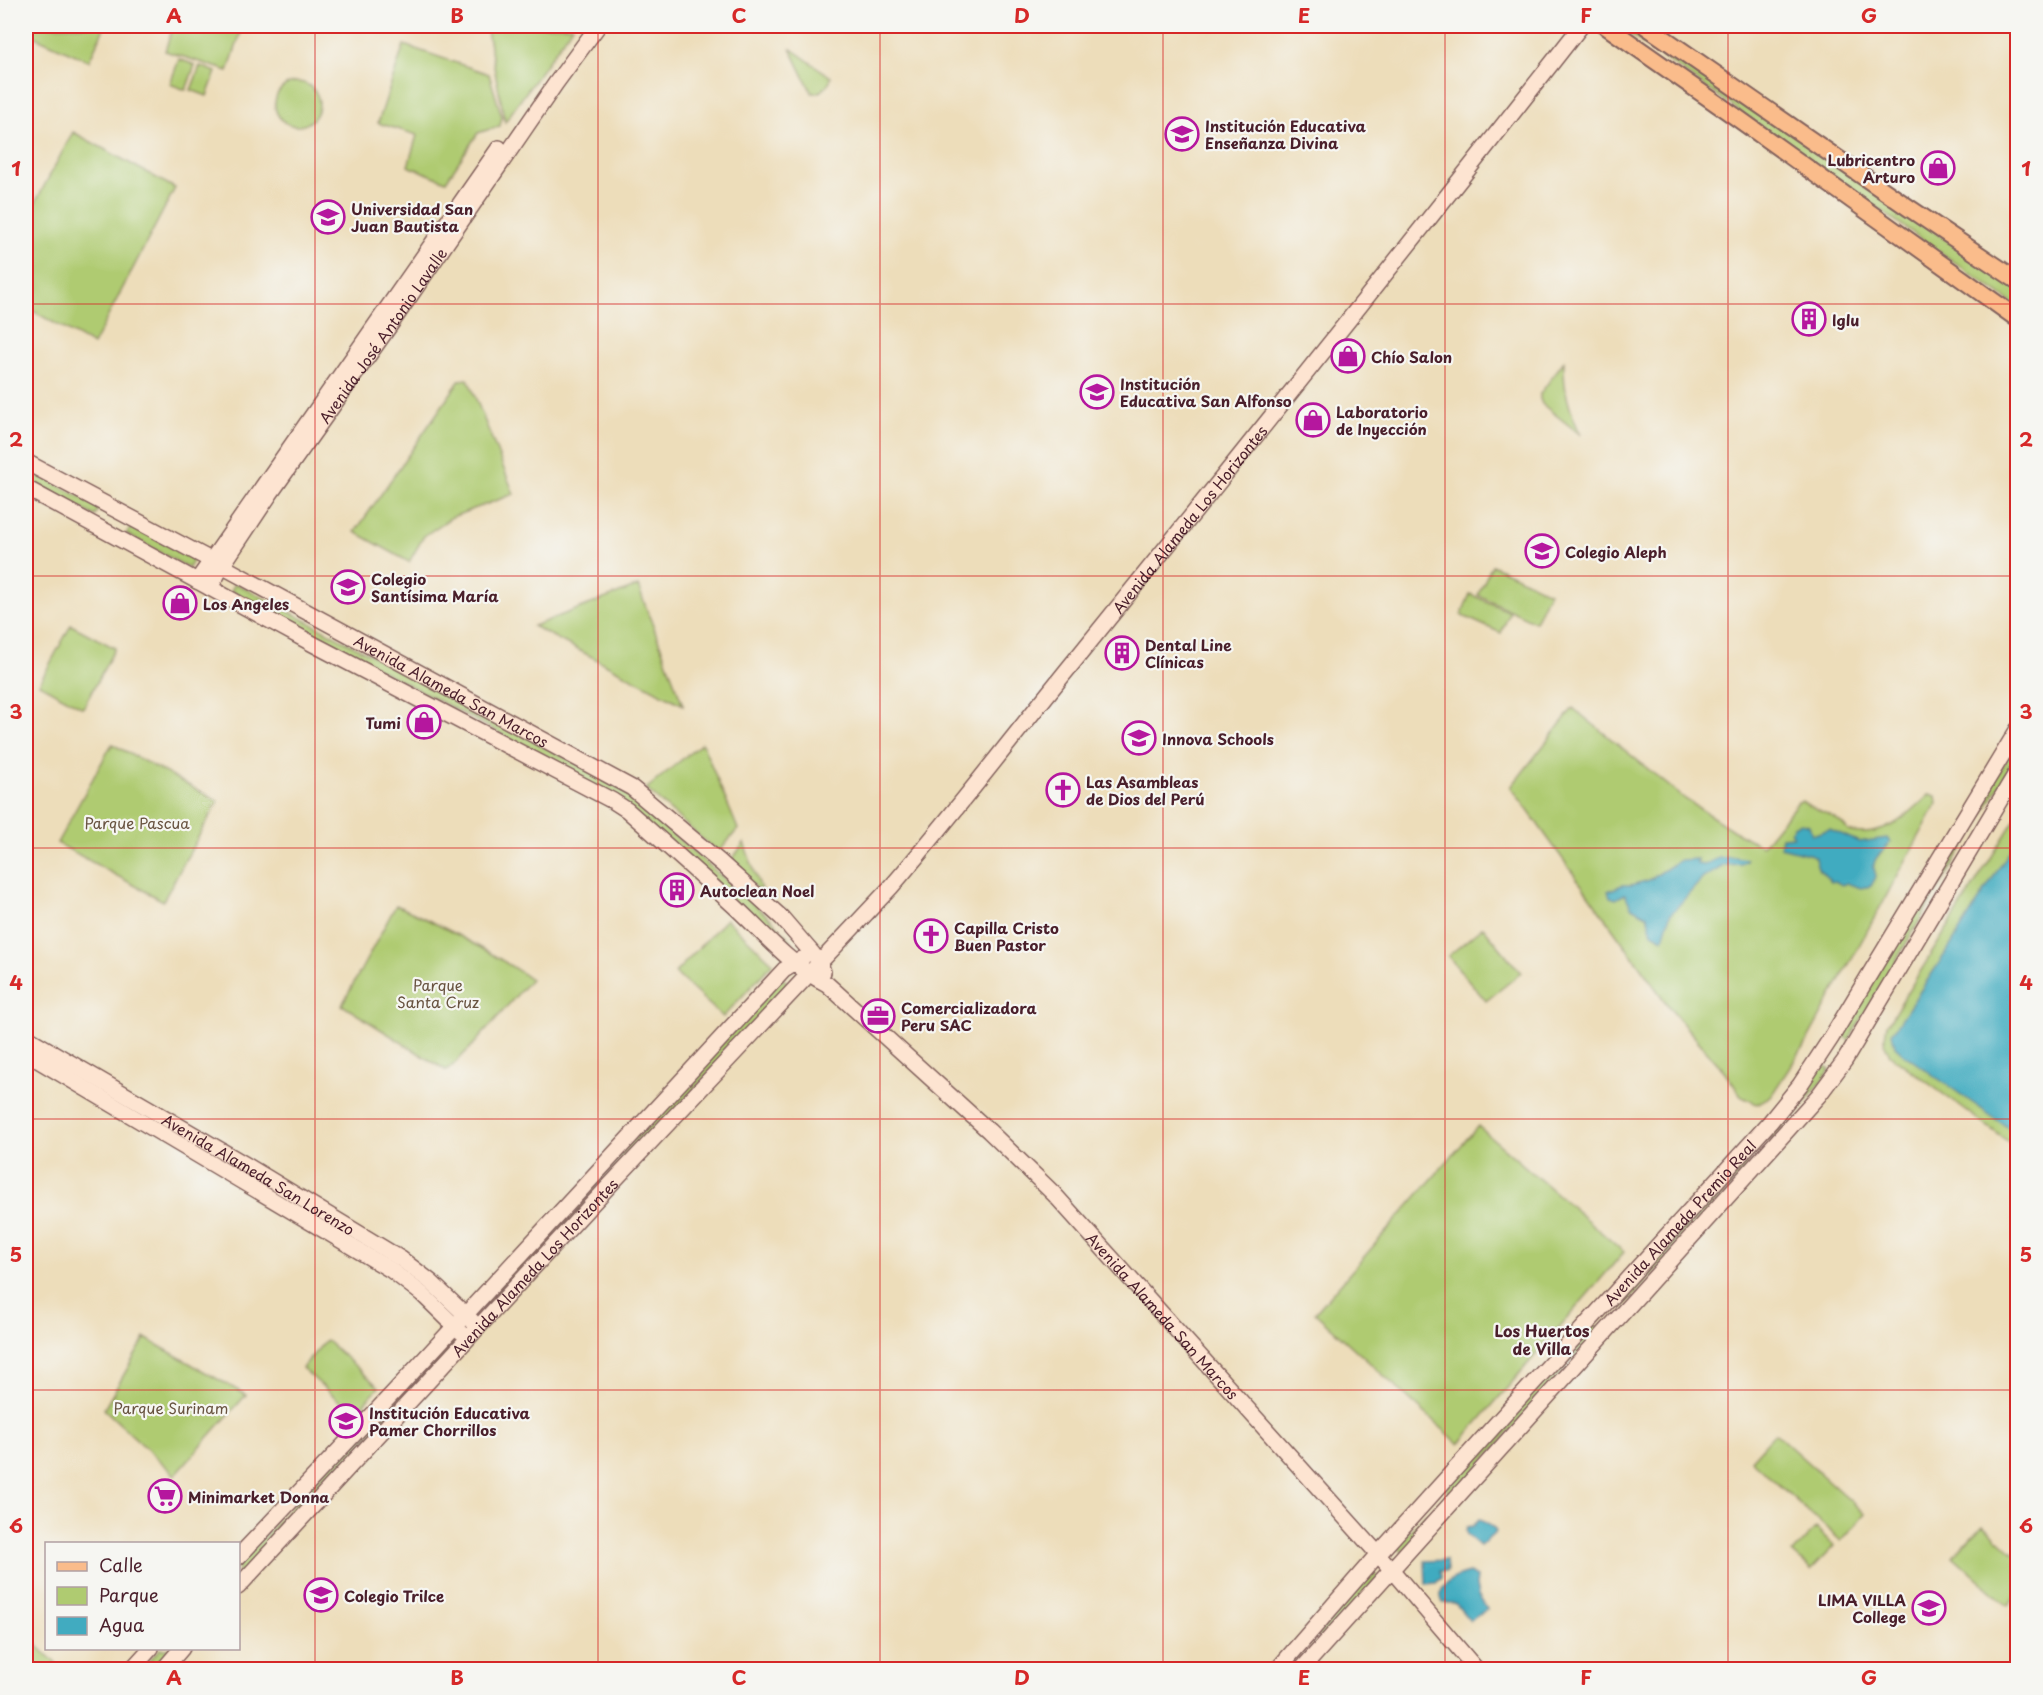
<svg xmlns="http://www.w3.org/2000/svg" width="2043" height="1695" viewBox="0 0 2043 1695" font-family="'Playpen Sans',sans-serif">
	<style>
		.green { fill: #afcb71; stroke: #7c754e; stroke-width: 1.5 }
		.water { fill: #41abc0; stroke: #466576; stroke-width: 1.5 }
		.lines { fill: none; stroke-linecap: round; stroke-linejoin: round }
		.secondary-casing { stroke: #83625d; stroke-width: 18 }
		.primary-casing { stroke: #83625d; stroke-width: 20 }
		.secondary { stroke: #fde4d1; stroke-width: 15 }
		.primary { stroke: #fabc8b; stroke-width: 16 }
		.grid { fill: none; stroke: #d62828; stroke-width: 1.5; stroke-opacity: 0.55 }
		.labels { text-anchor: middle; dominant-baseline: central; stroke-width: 4.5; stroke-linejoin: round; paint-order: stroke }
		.poi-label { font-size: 15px; font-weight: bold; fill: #4a1f2b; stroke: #f6f6f2; text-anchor: start }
		.street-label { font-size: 15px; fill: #4a1f2b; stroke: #f6f6f2 }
		.park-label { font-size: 15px; fill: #685340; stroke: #f6f6f2 }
		.neighbourhood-label { font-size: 16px; font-weight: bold; fill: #4a1f2b; stroke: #f6f6f2 }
		.neatline { fill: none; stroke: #d62828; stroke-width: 2 }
		.grid-label { font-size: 20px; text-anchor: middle; font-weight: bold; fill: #d62828 }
	</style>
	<rect width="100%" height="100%" fill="#f6f6f2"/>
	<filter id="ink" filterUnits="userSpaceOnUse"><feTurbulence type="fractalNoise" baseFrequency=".0167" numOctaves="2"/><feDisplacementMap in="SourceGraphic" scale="12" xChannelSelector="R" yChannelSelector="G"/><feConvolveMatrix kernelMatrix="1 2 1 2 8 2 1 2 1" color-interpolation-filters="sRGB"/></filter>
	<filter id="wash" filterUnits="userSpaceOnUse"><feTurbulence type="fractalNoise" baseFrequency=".008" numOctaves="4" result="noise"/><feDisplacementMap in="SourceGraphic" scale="24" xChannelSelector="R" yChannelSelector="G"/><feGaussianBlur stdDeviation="1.35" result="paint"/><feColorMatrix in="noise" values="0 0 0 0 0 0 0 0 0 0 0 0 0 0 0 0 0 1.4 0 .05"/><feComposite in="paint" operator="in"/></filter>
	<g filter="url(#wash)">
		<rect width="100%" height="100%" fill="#edddba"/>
		<!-- green -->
		<path class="green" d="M26,26h79l-16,35 -63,-28z
			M173,26h70l-15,45 -63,-20z
			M486,26h87l-68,96z
			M1618,26h21l378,263v17z
			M404,45l85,29 13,43 -2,9 -22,7 -32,48 -38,-15 9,-31 -39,-12z
			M790,48l41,29c-1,8 -10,17 -19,16z
			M179,59l16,6 -9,25 -16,-6z
			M200,66l16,6 -9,24 -16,-6z
			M275 104a22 22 0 1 1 44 0a22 22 0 1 1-44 0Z
			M73,132l102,56 -82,157 -67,-38v-87z
			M1564,361c-1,28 5,49 17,74l-39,-31 -2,-5v-5z
			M468,379l46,115 -62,23 -28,19 -15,26 -54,-30 105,-152z
			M26,468l74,39 -5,9 -69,-36z
			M133,525l61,34 -5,9 -63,-34z
			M1492,565l57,27 -14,30 -57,-27z
			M235,583l369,195 24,17 144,125 20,22 -1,8 -3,1 -119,-106 -169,-112 -269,-142z
			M638,586l45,119 -150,-79z
			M1470,594l40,18 -9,21 -40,-18z
			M71,625l44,23 -32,60 -44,-24z
			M1573,708l112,91 49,32 28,15 36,-44 4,-1c16,11 35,13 46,30 35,9 58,-14 82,-37l6,2 1,7 -4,8 -129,235 -33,50 -14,8 -15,-7 -17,-25 -53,-61 -161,-224z
			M702,743l36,86 -20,24 -72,-64z
			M2017,743v13l-168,284 -9,-6z
			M112,744l106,57 -55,100 -106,-58z
			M2017,816v332l-127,-93 -6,-12 3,-18z
			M744,843l19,52 -33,-33z
			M396,905c47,21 92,45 135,74l-56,64 -28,28 -105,-66z
			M726,919l47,44 -50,54 -48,-44z
			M1483,927l38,46 -35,28 -38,-45z
			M782,978l8,7 -299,324 -8,-7z
			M1822,1063l8,7 -19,25 -39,45 -6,-6z
			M1478,1126l146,126 -165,192 -144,-131z
			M1741,1161l7,6 -126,141 -7,-6z
			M1593,1324l7,6 -147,165 -7,-6z
			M452,1335l8,7 -221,239 -1,-17z
			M145,1338l101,57 -71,80 -71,-66z
			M326,1340l53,47 -25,27 -52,-46z
			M1775,1433l90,81 -24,27 -90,-81z
			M1426,1514l6,5 -30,33 -6,-6z
			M1983,1525l34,31v40l-9,10 -55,-50z
			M1816,1528l18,18 -23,24 -19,-17z
			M1372,1572l6,5 -55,63 -6,-5z
			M31,1640l31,29h-36v-23z
			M160,1649h16l-20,20 -15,1z"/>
		<!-- water -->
		<path class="water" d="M1802,823l7,2 3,10 18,-6 29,13 28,-4 3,4c-4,10 -17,13 -16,25 0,3 2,7 2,10l-5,9 -10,2 -15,-5 -4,2 -7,-4 -4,1 -13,-14 -3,-10 -3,-3 -32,-8 2,-10 11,-1 -3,-5 5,-6z
			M2017,839v295l-111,-78 -11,-10 -3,-13 59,-88z
			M1735,857l12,2 -1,2 -5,3 -16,1 -22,13 -33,37 -7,24 -11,-6 -5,-18 -16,-8 -6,-13 -9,5 -6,-2 -2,-6 14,-6h9l18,-5 31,-20 17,-1v5l7,1 14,-7z
			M1479,1519l15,9 2,4 -16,14 -13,-11 -1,-4 1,-4 6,-1z
			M1446,1560l1,11h-7l1,7 -5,5 -10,1 -1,-23z
			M1469,1573l8,4 -1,9 2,9 9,14 -17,12 -15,-18h-12c-9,-18 13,-27 26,-30z"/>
	</g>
	<g filter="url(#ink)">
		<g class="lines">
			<!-- secondary casing -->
			<g class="secondary-casing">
				<g id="secondary">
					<path id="s1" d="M26,462l196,104 410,222 89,75 61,55 31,36 7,9 3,9"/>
					<path id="s2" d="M26,488l287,156 300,157 14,9c35,31 70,62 104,93 31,28 58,62 96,81l162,147 65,63 324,360 99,116"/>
					<path d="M197,581l302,-433"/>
					<path id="s3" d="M210,588l12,-22 48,-72 120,-169 166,-242 42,-57"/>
					<path id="s4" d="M26,1037l220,128 155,94 30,23 41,39"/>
					<path d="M26,1053l365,217 31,24 39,38"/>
					<path d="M238,1557l156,-165 390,-422 18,-11"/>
					<path id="s5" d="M238,1587l355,-384 298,-316c64,-74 123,-152 185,-228 170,-210 339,-421 505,-633"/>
					<path d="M131,1670l20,-22"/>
					<path d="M163,1670l19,-22"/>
					<path id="s6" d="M1277,1670l101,-116 392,-432 30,-37 31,-47 187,-309"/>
					<path d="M1301,1670l518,-575 26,-35 173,-290"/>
				</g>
			</g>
			<!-- primary casing -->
			<g class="primary-casing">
				<path id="primary" d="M1606,26l130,91 282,202
					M1646,26l263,182 109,73"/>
			</g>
			<!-- secondary -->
			<use href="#secondary" class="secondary"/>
			<!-- primary -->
			<use href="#primary" class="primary"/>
		</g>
	</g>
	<!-- grid -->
	<path class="grid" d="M315,26v1644M598,26v1644M880,26v1644M1163,26v1644M1445,26v1644M1728,26v1644M26,304h1992M26,576h1992M26,848h1992M26,1119h1992M26,1390h1992"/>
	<!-- icons -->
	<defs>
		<g id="school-ring" transform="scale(1.725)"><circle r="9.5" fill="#f6f6f2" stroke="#b5179e" stroke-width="1.5"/><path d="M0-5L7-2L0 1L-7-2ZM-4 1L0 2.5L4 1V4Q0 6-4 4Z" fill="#b5179e"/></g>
		<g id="shop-ring" transform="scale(1.725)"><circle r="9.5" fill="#f6f6f2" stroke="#b5179e" stroke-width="1.5"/><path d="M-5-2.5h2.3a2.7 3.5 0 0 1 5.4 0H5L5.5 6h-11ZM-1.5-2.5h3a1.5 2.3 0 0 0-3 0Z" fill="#b5179e"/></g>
		<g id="university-ring" transform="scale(1.725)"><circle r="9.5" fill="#f6f6f2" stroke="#b5179e" stroke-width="1.5"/><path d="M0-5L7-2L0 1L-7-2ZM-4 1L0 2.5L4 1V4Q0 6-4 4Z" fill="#b5179e"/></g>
		<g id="building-ring" transform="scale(1.725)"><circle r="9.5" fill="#f6f6f2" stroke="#b5179e" stroke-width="1.5"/><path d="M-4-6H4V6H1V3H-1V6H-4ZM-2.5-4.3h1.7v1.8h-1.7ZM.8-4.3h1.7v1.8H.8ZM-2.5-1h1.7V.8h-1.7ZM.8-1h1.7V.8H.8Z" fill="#b5179e"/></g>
		<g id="church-ring" transform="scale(1.725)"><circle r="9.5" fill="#f6f6f2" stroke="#b5179e" stroke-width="1.5"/><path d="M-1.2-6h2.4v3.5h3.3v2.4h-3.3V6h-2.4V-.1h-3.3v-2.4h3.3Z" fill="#b5179e"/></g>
		<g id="office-ring" transform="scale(1.725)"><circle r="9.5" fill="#f6f6f2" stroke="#b5179e" stroke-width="1.5"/><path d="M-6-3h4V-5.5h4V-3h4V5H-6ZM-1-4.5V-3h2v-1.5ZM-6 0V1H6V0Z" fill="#b5179e"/></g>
		<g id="supermarket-ring" transform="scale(1.725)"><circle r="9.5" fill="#f6f6f2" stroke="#b5179e" stroke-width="1.5"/><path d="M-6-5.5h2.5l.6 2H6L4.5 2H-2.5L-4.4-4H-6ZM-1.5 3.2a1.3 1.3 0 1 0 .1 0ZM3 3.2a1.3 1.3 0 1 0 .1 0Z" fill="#b5179e"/></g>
	</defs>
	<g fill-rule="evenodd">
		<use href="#school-ring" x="1182" y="134"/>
		<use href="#shop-ring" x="1938" y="168"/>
		<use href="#university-ring" x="328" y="217"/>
		<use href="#building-ring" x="1809" y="319"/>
		<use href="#shop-ring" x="1348" y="356"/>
		<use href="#school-ring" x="1097" y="392"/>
		<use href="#shop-ring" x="1313" y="420"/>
		<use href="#school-ring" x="1542" y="551"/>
		<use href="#school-ring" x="348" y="587"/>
		<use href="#shop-ring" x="180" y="603"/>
		<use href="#building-ring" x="1122" y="653"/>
		<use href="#shop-ring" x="424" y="722"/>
		<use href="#school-ring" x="1139" y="738"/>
		<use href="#church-ring" x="1063" y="790"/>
		<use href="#building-ring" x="677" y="890"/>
		<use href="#church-ring" x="931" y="936"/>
		<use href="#office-ring" x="878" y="1016"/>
		<use href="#school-ring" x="346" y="1421"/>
		<use href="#supermarket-ring" x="165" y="1496"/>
		<use href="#school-ring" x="321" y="1595"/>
		<use href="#school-ring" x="1929" y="1608"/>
	</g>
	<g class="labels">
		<!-- poi labels -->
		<g class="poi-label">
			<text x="1205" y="125">Institución Educativa<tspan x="1205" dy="17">Enseñanza Divina</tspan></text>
			<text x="1915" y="159" text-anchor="end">Lubricentro<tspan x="1915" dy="17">Arturo</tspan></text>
			<text x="351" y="208">Universidad San<tspan x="351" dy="17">Juan Bautista</tspan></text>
			<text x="1832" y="319">Iglu</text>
			<text x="1371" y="356">Chío Salon</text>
			<text x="1120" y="383">Institución<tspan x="1120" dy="17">Educativa San Alfonso</tspan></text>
			<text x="1336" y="411">Laboratorio<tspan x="1336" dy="17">de Inyección</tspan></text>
			<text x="1565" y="551">Colegio Aleph</text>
			<text x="371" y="578">Colegio<tspan x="371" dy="17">Santísima María</tspan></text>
			<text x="203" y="603">Los Angeles</text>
			<text x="1145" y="644">Dental Line<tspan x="1145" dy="17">Clínicas</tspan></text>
			<text x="401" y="722" text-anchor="end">Tumi</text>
			<text x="1162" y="738">Innova Schools</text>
			<text x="1086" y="781">Las Asambleas<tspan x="1086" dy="17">de Dios del Perú</tspan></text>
			<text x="700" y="890">Autoclean Noel</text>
			<text x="954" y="927">Capilla Cristo<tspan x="954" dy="17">Buen Pastor</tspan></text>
			<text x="901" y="1007">Comercializadora<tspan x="901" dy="17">Peru SAC</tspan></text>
			<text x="369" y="1412">Institución Educativa<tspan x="369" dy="17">Pamer Chorrillos</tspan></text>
			<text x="188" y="1496">Minimarket Donna</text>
			<text x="344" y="1595">Colegio Trilce</text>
			<text x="1906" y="1599" text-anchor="end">LIMA VILLA<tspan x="1906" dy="17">College</tspan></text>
		</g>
		<!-- street labels -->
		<g class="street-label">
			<text stroke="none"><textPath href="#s3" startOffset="306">Avenida José Antonio Lavalle</textPath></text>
			<text stroke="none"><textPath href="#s5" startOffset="1431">Avenida Alameda Los Horizontes</textPath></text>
			<text stroke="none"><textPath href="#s1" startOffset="483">Avenida Alameda San Marcos</textPath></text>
			<text stroke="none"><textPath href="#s4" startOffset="270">Avenida Alameda San Lorenzo</textPath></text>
			<text stroke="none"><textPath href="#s6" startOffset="602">Avenida Alameda Premio Real</textPath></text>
			<text stroke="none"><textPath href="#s5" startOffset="436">Avenida Alameda Los Horizontes</textPath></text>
			<text stroke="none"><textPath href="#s2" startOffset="1420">Avenida Alameda San Marcos</textPath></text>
		</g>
		<!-- park labels -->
		<g class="park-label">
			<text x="137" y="822">Parque Pascua</text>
			<text x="438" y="984">Parque<tspan x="438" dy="17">Santa Cruz</tspan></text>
			<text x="171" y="1407">Parque Surinam</text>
		</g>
		<!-- neighbourhood labels -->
		<g class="neighbourhood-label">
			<text x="1542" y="1330">Los Huertos<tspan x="1542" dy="18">de Villa</tspan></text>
		</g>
	</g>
	<!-- margin -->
	<rect width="2043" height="1695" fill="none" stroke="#f6f6f2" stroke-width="66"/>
	<!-- legend -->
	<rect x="45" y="1542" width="195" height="108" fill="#f6f6f2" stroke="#b1a0a2" stroke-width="1.5"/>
	<rect x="57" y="1562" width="30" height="9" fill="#fabc8b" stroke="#b1a0a2" stroke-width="1.5"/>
	<text x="99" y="1572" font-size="18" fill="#4a1f2b">Calle</text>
	<rect x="57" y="1587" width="30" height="18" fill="#afcb71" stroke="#b1a0a2" stroke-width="1.5"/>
	<text x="99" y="1602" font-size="18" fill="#4a1f2b">Parque</text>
	<rect x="57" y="1617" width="30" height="18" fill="#41abc0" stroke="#b1a0a2" stroke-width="1.5"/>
	<text x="99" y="1632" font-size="18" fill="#4a1f2b">Agua</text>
	<rect x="33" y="33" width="1977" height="1629" class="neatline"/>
	<g class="grid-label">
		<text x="174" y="23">A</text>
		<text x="457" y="23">B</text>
		<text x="739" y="23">C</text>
		<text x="1022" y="23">D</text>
		<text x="1304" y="23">E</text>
		<text x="1586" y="23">F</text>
		<text x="1869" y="23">G</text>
		<text x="16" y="176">1</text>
		<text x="2026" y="176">1</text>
		<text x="16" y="447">2</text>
		<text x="2026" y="447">2</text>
		<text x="16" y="719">3</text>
		<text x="2026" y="719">3</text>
		<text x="16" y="990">4</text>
		<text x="2026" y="990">4</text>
		<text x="16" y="1262">5</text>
		<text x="2026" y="1262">5</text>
		<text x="16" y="1533">6</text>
		<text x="2026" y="1533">6</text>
		<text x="174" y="1685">A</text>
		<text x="457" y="1685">B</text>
		<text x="739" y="1685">C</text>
		<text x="1022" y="1685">D</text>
		<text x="1304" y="1685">E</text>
		<text x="1586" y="1685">F</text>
		<text x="1869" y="1685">G</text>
	</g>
</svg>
